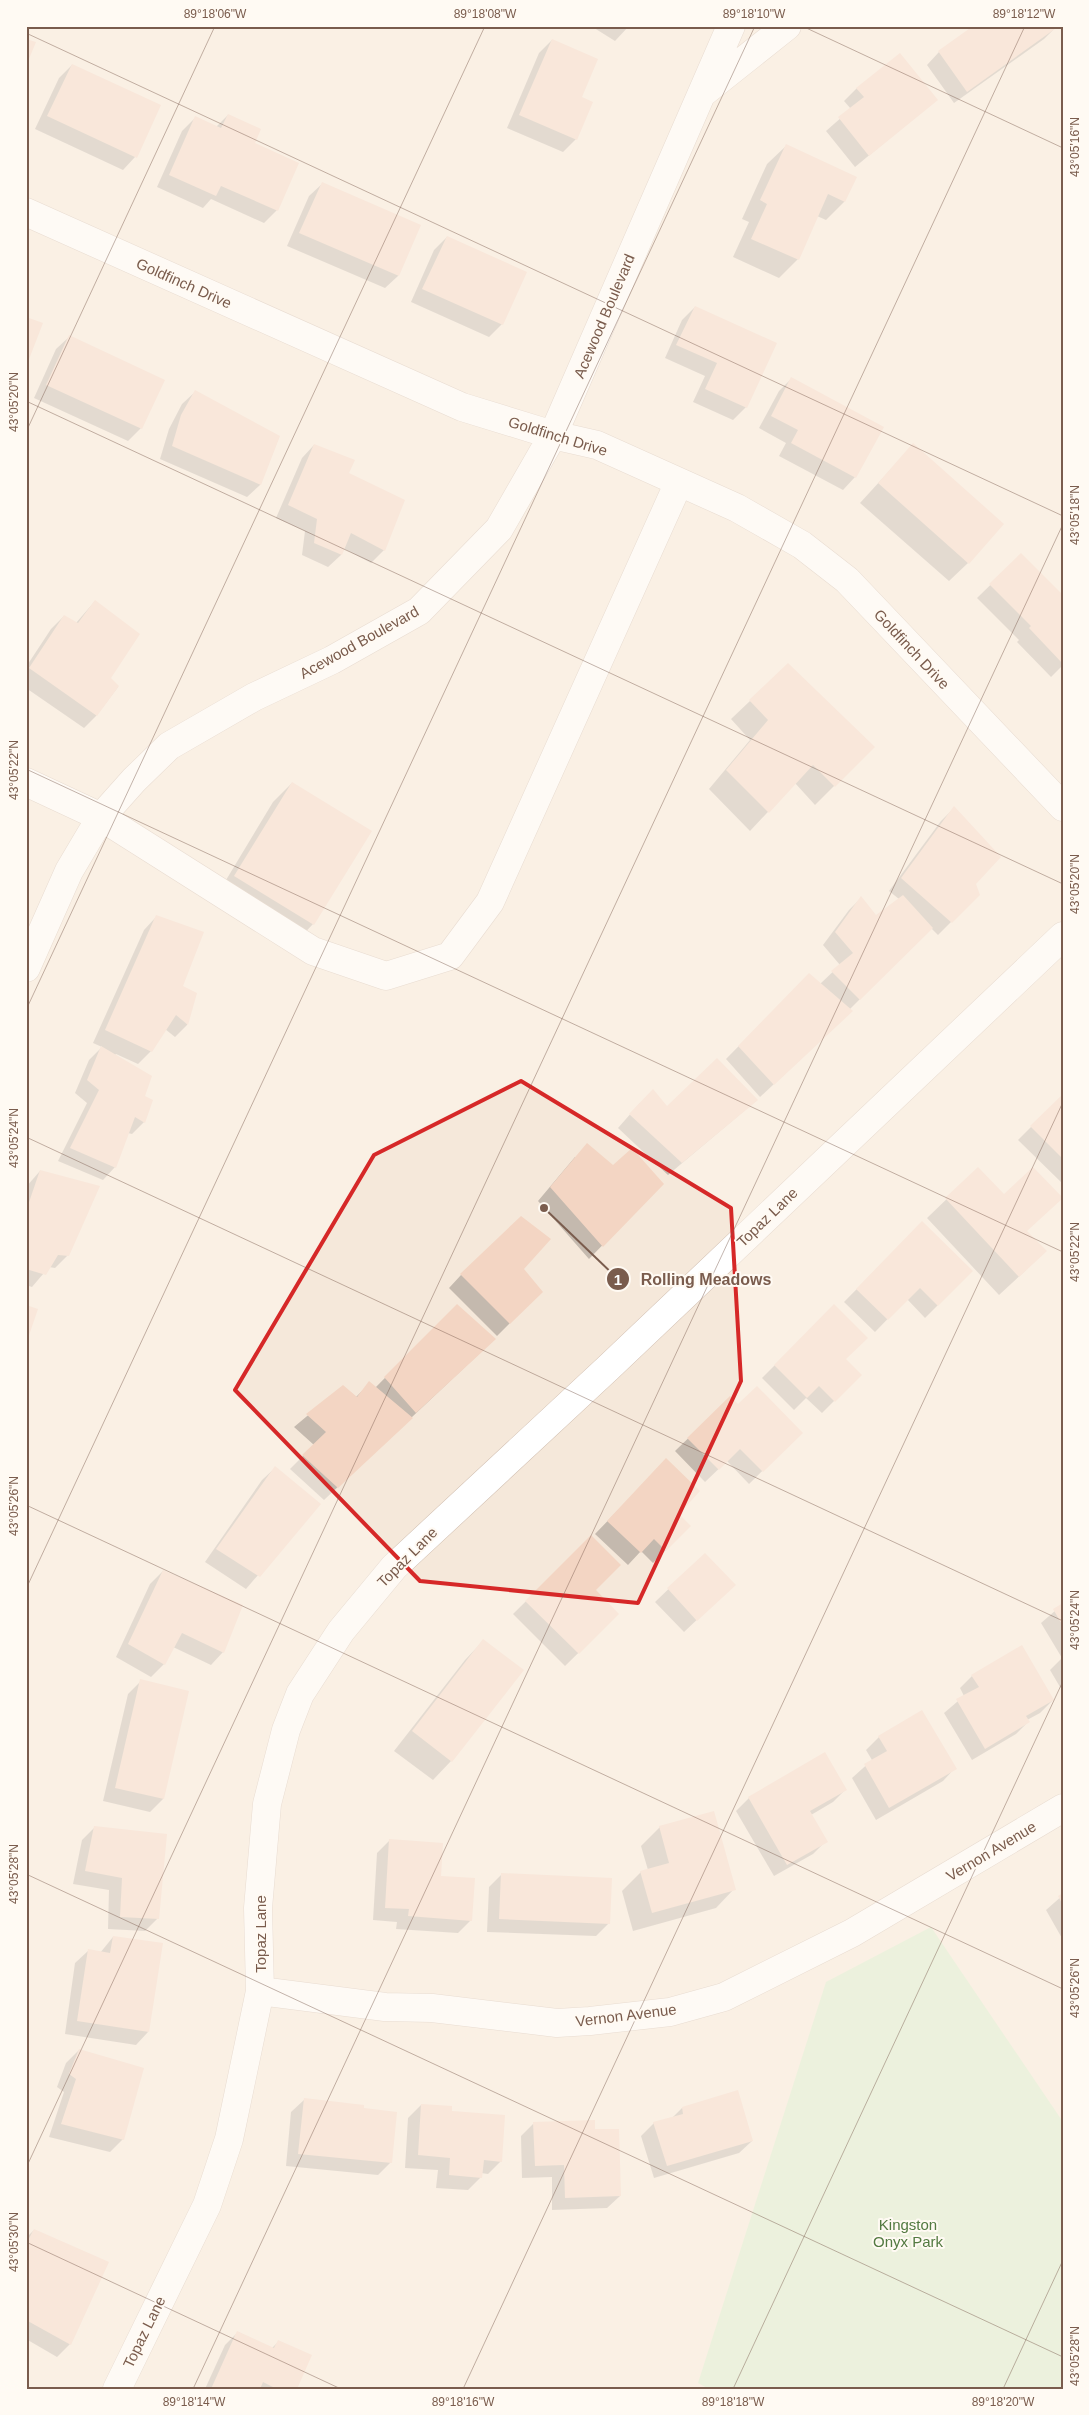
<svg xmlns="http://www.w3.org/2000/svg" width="1089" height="2415" viewBox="0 0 1089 2415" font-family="Arial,sans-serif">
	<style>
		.residential { fill: #f5e8da }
		.green { fill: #d8ecc9 }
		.shadow { fill: #0003 }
		.building { fill: #f3d5c3 }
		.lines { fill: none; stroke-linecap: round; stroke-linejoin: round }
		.minor-casing { stroke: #d1beb0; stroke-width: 29 }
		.minor { stroke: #fff; stroke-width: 28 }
		.marked { fill: none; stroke: #d62828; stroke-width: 4; stroke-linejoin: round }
		.ticks { fill: none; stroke: #7a5c4d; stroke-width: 1; stroke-opacity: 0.45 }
		.labels { text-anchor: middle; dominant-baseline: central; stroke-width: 4; stroke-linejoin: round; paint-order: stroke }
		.street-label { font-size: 15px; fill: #7a5c4d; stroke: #fffaf3 }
		.park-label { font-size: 15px; fill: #537a41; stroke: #fffaf3 }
		.leader { fill: none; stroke: #7a5c4d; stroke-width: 2 }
		.callout-dot { fill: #7a5c4d; stroke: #fffaf3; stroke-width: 2 }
		.mark-label { font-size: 15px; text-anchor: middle; font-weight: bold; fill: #fff }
		.callout-label { font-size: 16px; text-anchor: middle; font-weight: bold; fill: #7a5c4d; stroke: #fffaf3; stroke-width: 4; stroke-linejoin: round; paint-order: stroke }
		.neatline { fill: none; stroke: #7a5c4d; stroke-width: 2 }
		.ticks-label { font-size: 12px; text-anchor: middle; fill: #7a5c4d }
	</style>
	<rect width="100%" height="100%" fill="#fdf6ec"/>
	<!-- residential -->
	<path class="residential" d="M26,26h1037v2363h-1037z"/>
	<!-- green -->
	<path class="green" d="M931,1927l132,195v267h-354l-11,-6 128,-401z"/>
	<!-- shadow -->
	<path class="shadow" d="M591,26h38l-14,15z
		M1057,26l-13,13 -90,64 -27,-38 12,-13z
		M552,40l28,58 -4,41 -13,13 -56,-24 32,-75z
		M72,65l87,41 -24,51 -12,13 -88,-41 24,-51z
		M857,88l79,12 -81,67 -29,-36 25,-22 -7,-8z
		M228,115l25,29 24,66 -13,13 -53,-24 -8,9 -46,-21 25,-56 13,-13 21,9z
		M786,146l69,31 -11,25 -18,18 -9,-4 -19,43 -19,19 -46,-21 16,-35 -7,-3 25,-55z
		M322,184l97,42 -21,50 -13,12 -98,-42 22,-50z
		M447,237l55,87 -13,13 -78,-35 23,-52z
		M695,307l51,100 -13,13 -40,-18 12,-26 -40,-18 17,-38z
		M69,337l72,91 -13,13 -94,-43 22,-49z
		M791,379l64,98 -12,13 -64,-34 7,-13 -27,-15 20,-37z
		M195,392l84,45 -19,48 -13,12 -87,-38 9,-30 13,-25z
		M314,445l33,29 37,76 -13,13 -28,-15 -2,7 -13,12 -26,-12 3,-24 -29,-13 26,-60z
		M913,445l55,118 -19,18 -89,-78z
		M1021,555l42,42v68l-12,12 -34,-35 2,-2 -42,-42z
		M95,601l14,78 9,8 -22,29 -12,12 -58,-40v-21l25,-38 13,-13 12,7z
		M750,701l123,46 -58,58 -20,-22 -45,48 -41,-42 41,-49 -19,-21z
		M292,783l21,141 -18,19 -78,-48 56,-93z
		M954,808l24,87 -40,40 -7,-7 -82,82 -11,14 -78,73 -34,-38 83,-84 11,9 20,-19 -17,-20 26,-35 12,-12 15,18 23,-17 -10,-8 52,-70z
		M156,917l25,69 14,8 -8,31 -12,12 -10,-8 -14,22 -13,13 -22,-10 -1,1 29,42v25l-12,12 -4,-1 -13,34 -12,13 -45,-19 29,-58 -12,-10 14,-33 13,-13 -9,-4 51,-113z
		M1063,1095v89l-45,-44z
		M757,1100l-89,75 -50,-47 22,-25 27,5z
		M575,1157l38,10 49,17 -73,75 -51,-58z
		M978,1169l48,63v38l-27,25 -72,-77z
		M40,1171l28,84 -13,13 -6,-1 -17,20 -6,-2v-98z
		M922,1223l50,48 -47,47 -18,-19 -32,33 -31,-30z
		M523,1269l18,23 -44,44 -48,-48 12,-13z
		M457,1305l25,46 -158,149 -34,-31 24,-24 -20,-18 49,-41 13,11 14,-14 5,5z
		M834,1306l10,53 16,16 -38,38 -16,-15 -12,12 -32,-32z
		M730,1398l8,8 63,27 -52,51 -22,-23 -22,21 -30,-31z
		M275,1468l44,36 -73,85 -41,-27 57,-82z
		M654,1473l23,41 13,12 -37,37 -12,-12 -13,14 -33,-31z
		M591,1537l3,53 24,24 -53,52 -52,-52z
		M705,1554l16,43 -37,35 -29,-30z
		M163,1571l60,81 -12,13 -38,-18 -9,17 -13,13 -35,-20 34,-73z
		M1063,1604v88l-13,-22 12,-12 -21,-35z
		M483,1641l-32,120 -18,19 -39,-29 71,-91z
		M972,1676l81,24 -13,13 -13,7 1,2 -12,12 -44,26 -28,-47 20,-17 -4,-8z
		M141,1681l46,11 -24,107 -13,13 -47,-11 25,-107z
		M879,1737l76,31 -12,13 -67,39 -24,-42 20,-18 -6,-10z
		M825,1754l20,36 -12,12 -22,13 15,26 -13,13 -39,22 -38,-65 13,-13z
		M95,1827l63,91 -13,13 -37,-2 1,-39 -36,-6 9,-44z
		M660,1827l74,62 -18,19 -83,23 -11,-40 19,-19 7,-2 -7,-24z
		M390,1840l81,80 -13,13 -62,-4 1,-7 -24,-2 4,-67z
		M502,1874l107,49 -13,13 -109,-4 2,-45z
		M1063,1895v45l-17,-30z
		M113,1937l35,95 -12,13 -71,-11 10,-71 13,-12 12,2z
		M79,2050l44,89 -13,13 -61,-15 15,-45 -7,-5 9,-24z
		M304,2100l87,62 -13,13 -92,-9 5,-54z
		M421,2105l29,7 51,49 -13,13 -7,-1v4l-13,13 -32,-2 2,-18 -33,-2 3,-50z
		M682,2108l70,33 -13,12 -85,25 -13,-42 13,-13 18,-5z
		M533,2124l61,7 26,65 -13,12 -55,2v-33l-30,1 -1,-42z
		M34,2230l36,114 -13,13 -31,-18v-101z
		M238,2332l34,16 6,-6 18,47h-91l20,-44z"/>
	<!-- building -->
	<path class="building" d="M973,26h86l-92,66 -29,-41z
		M26,39l10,3 -10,24z
		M552,39l46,20 -16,38 11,5 -16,38 -58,-25z
		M900,53l38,47 -69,56 -31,-39 26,-20 -8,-9z
		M72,64l89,41 -24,53 -90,-42z
		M228,114l33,15 -6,14 44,20 -21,48 -57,-25 -5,10 -47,-21 26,-59 26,12z
		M786,144l71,33 -12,25 -17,-8 -29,66 -48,-21 16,-35 -7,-4z
		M322,182l99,43 -22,51 -100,-43z
		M447,236l80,36 -24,53 -81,-36z
		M695,306l82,37 -30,65 -42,-19 12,-26 -41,-18z
		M26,317l17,6 -17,44z
		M69,335l96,45 -23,49 -96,-44z
		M791,377l93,50 -28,51 -65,-35 7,-13 -27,-14z
		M195,390l85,46 -19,49 -89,-39 9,-31z
		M913,443l91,81 -35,40 -91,-81z
		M314,444l41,16 -6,13 56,27 -20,51 -34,-18 -9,22 -28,-12 3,-24 -29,-14z
		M1021,553l42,42v69l-34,-36 2,-2 -42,-42z
		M95,600l45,34 -29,44 8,8 -22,30 -68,-48 35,-53 14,8z
		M788,663l87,84 -40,40 -22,-22 -44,48 -43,-43 42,-50 -19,-20z
		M292,782l80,49 -58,94 -80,-49z
		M954,806l47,51 -25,27 4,11 -28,28 -51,-45z
		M903,895l30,33 -73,72 -29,-29 22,-18 -18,-21 26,-36 15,19z
		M156,915l48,17 -21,54 14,7 -9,32 -12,-10 -24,37 -47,-22z
		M809,973l44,38 -79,74 -36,-39z
		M101,1046l51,30 -7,20 8,4 -8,23 -10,-6 -19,51 -46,-20 29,-58 -12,-10z
		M717,1058l41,42 -76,63 -53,-49 24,-25 14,17z
		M1063,1094v65l-33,-33z
		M587,1143l26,22 19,-17 32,36 -61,63 -53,-60z
		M978,1167l26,27 29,-27 30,31 -36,33 20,20 -28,26 -74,-79z
		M40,1170l60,16 -31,70 -11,-1 -12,20 -20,-6v-58z
		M521,1216l30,23 -27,30 19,23 -33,32 -50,-50z
		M922,1221l51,50 -35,35 -18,-18 -32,32 -32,-31z
		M457,1304l39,35 -80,74 -32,-36z
		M834,1304l34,34 -22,21 16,16 -27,27 -16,-16 -12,12 -33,-33z
		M26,1305l12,4 -12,35z
		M369,1381l44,37 -75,70 -36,-33 24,-23 -20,-18 37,-29 14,12z
		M757,1386l46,47 -40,39 -23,-23 -21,21 -32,-32 43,-42 8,8z
		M666,1458l34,33 -21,23 12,12 -25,25 -12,-12 -13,14 -34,-32z
		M275,1466l46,38 -61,73 -44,-28z
		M591,1535l30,30 -25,25 23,24 -40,40 -54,-53z
		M705,1553l31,32 -39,36 -30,-33z
		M163,1570l80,35 -19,48 -42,-20 -17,32 -37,-21z
		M1063,1603v23l-10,-17z
		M483,1639l41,31 -72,92 -40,-31z
		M1022,1645l32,55 -28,16 4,6 -45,27 -29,-50 23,-12 -8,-12z
		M140,1679l49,12 -25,108 -49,-11z
		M922,1710l35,59 -68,39 -25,-44 23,-13 -9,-15z
		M825,1752l22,38 -37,21 18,31 -41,23 -39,-68z
		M714,1811l22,79 -84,23 -12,-42 29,-8 -10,-37z
		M94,1826l73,8 -8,85 -39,-2 2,-39 -37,-7z
		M389,1839l54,4 -2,33 34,2 -3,43 -64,-5 1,-7 -24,-1z
		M501,1873l111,5 -2,46 -111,-5z
		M1063,1893v12l-5,-9z
		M113,1936l50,7 -14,89 -72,-11 11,-72 22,4z
		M79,2049l65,19 -20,72 -63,-16 15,-45 -7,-5z
		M738,2090l15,51 -86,25 -14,-44 30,-8 -1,-7z
		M304,2098l60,7v3l33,4 -5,51 -94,-9z
		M421,2104l31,2v5l53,4 -3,47 -18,-2 -2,18 -33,-3 1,-17 -32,-3z
		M595,2120v9h24l2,67 -56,2 -1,-33 -29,1 -2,-44z
		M34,2229l75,33 -38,83 -45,-25v-76z
		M237,2331l37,17 4,-8 34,15 -15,34h-20l-14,-7 -3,7h-49z"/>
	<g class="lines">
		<!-- minor casing -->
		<g class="minor-casing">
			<path id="minor" d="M704,92l83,-66
				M26,212l436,195 91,28 44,10 140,63 65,37 45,35 216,227
				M26,782l75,35 212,134 73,25 64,-20 40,-54 189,-420
				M26,968l43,-97 32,-54 33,-37 35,-34 85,-49 78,-37 87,-49 80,-82 54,-94 178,-409
				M260,1991l125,16 47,1 125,15 33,-2 80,-9 54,-15 128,-64 211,-125
				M117,2389l90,-184 22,-66 31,-148 -2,-83 9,-104 19,-74 14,-36 41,-63 53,-64 214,-199 455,-432"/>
		</g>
		<!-- minor -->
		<use href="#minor" class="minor"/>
	</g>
	<!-- marked area -->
	<path d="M0 0H1089V2415H0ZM521,1081l210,127 10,173 -103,222 -218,-22 -185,-191 139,-235z" fill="#fdf6ec" fill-opacity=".55" fill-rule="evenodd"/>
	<path class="marked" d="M521,1081l210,127 10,173 -103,222 -218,-22 -185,-191 139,-235z"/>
	<!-- ticks -->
	<path class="ticks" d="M802,26l261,122M26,33l1037,483M26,401l1037,483M26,432l189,-406M26,769l1037,483M26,1010l459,-984M26,1137l1037,484M26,1505l1037,484M26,1589l729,-1563M26,1874l1037,483M26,2168l999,-2142M26,2242l315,147M193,2389l870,-1865M463,2389l600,-1287M733,2389l330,-708M1003,2389l60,-129"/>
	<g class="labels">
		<!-- street labels -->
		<g class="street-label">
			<text transform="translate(184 283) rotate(24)">Goldfinch Drive</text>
			<text transform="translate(604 316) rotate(-67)">Acewood Boulevard</text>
			<text transform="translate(558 436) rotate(17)">Goldfinch Drive</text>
			<text transform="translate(359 642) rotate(-29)">Acewood Boulevard</text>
			<text transform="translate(912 649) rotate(47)">Goldfinch Drive</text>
			<text transform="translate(767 1217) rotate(-44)">Topaz Lane</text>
			<text transform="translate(407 1557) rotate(-45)">Topaz Lane</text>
			<text transform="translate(991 1851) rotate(-31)">Vernon Avenue</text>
			<text transform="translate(260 1934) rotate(-90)">Topaz Lane</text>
			<text transform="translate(626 2015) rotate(-7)">Vernon Avenue</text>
			<text transform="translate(144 2332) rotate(-64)">Topaz Lane</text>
		</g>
		<!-- park labels -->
		<g class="park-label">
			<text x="908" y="2224">Kingston<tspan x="908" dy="17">Onyx Park</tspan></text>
		</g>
	</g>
	<!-- callouts -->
	<path class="leader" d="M544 1208L618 1279"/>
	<g class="callout-dot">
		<circle cx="544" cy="1208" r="5"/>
		<circle cx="618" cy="1279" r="12"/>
	</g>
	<g class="mark-label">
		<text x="618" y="1285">1</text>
	</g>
	<g class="callout-label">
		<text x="706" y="1285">Rolling Meadows</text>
	</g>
	<!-- border -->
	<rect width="1089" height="2415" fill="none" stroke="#fffaf3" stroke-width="55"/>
	<rect x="28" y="28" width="1034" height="2360" class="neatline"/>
	<g class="ticks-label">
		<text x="215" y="18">89°18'06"W</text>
		<text x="485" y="18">89°18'08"W</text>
		<text x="754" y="18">89°18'10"W</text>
		<text x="1024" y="18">89°18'12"W</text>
		<text transform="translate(1075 147) rotate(-90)" y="4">43°05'16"N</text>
		<text transform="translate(14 402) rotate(-90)" y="4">43°05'20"N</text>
		<text transform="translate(1075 515) rotate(-90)" y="4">43°05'18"N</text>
		<text transform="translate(14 770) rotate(-90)" y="4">43°05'22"N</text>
		<text transform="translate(1075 884) rotate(-90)" y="4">43°05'20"N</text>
		<text transform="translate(14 1138) rotate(-90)" y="4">43°05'24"N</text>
		<text transform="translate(1075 1252) rotate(-90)" y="4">43°05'22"N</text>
		<text transform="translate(14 1506) rotate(-90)" y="4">43°05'26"N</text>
		<text transform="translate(1075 1620) rotate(-90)" y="4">43°05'24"N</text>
		<text transform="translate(14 1874) rotate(-90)" y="4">43°05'28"N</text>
		<text transform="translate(1075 1988) rotate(-90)" y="4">43°05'26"N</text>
		<text transform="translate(14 2242) rotate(-90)" y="4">43°05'30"N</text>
		<text transform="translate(1075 2356) rotate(-90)" y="4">43°05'28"N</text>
		<text x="194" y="2406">89°18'14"W</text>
		<text x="463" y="2406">89°18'16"W</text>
		<text x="733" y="2406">89°18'18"W</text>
		<text x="1003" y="2406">89°18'20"W</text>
	</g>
</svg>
